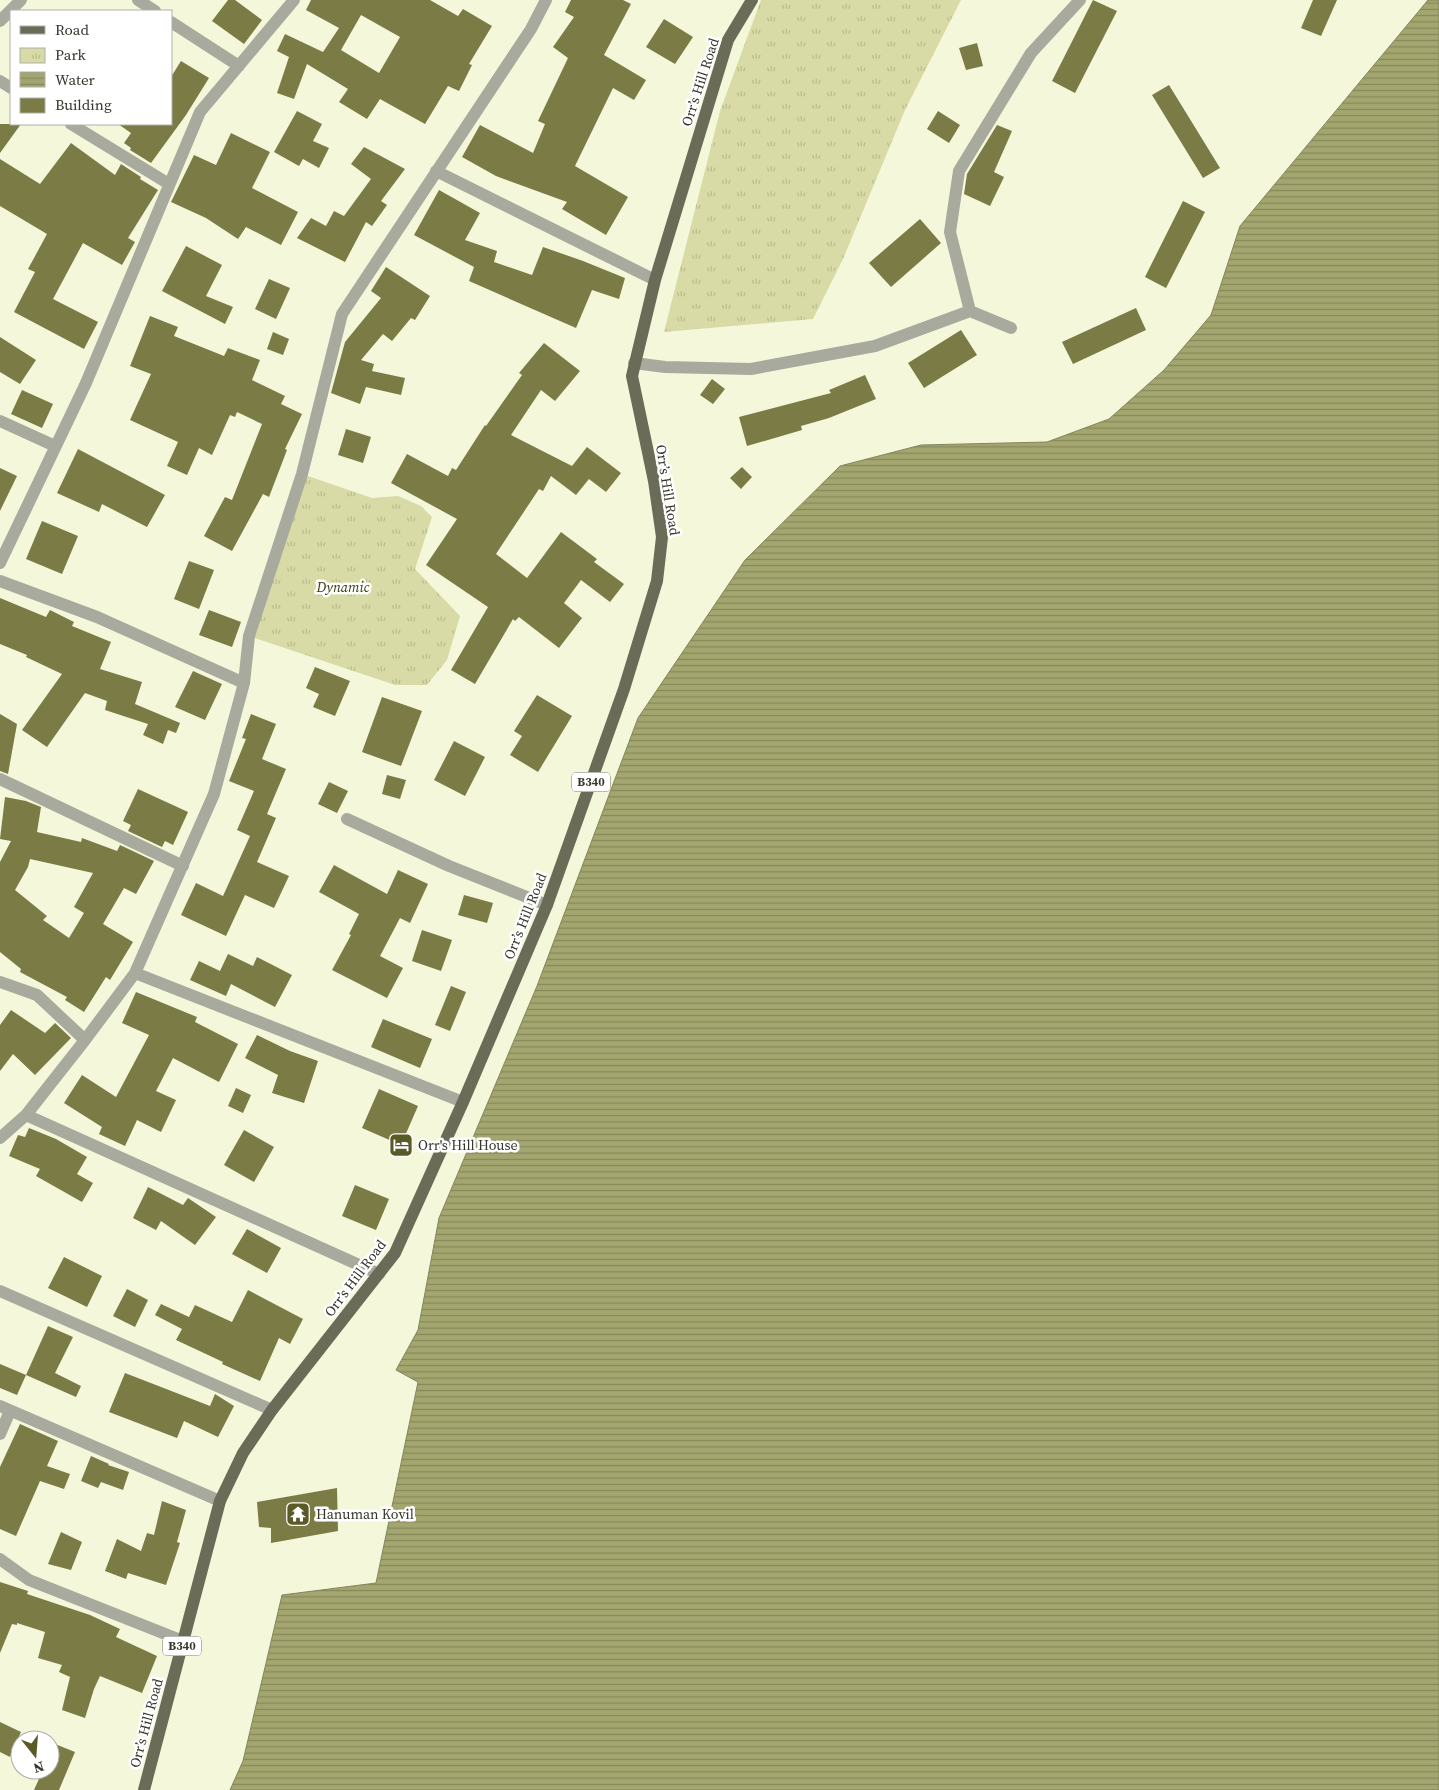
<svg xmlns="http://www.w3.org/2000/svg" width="1439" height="1790" viewBox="0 0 1439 1790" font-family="'Source Serif 4',serif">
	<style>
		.park { fill: url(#park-tufts) }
		.water { fill: url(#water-rules); stroke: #83855b }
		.building { fill: #7a7b45; fill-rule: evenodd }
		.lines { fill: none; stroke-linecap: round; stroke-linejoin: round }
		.minor { stroke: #a9aa9e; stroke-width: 12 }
		.tertiary { stroke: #a9aa9e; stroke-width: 12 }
		.primary { stroke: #6b6c57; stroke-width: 12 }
		.labels { text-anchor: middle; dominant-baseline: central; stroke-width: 5; stroke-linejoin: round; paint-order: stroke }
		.shield { fill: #fff; stroke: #72736b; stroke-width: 1 }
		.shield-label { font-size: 12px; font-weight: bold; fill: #36372c }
		.street-label { font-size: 14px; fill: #36372c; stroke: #fff }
		.park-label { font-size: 14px; font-style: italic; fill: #38390c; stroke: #fff }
		.poi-label { font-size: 14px; fill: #36372c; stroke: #fff; text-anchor: start }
	</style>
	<defs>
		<pattern id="park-tufts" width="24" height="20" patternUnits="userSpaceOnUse" patternTransform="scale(1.25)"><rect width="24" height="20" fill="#d8dba5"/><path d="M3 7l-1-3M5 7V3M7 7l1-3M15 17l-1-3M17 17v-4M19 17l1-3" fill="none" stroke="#babd8e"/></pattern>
		<pattern id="water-rules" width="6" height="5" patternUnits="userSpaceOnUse" patternTransform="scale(1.25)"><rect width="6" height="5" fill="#a4a66f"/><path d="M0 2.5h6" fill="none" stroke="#86885b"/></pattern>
	</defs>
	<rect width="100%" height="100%" fill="#f5f7db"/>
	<!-- park -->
	<path class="park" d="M761,0h200l-56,110 -62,149 -30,60 -149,13 56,-221z
		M302,474l70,24 26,-2 23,10 11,11 -17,52 45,47 -13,44 -20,25h-32l-146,-49z"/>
	<!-- water -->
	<path class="water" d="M1428,0h11v1790h-1209l13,-29 39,-166 94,-12 42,-201 -22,-12 22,-40 21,-112 98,-232 101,-268 107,-158 95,-94 81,-21 126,-3 62,-23 55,-49 47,-55 29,-89z"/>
	<!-- building -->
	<path class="building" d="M228,0h7l27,20 -18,24 -32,-23z
		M311,0h119l28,16 5,-7 29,17 -23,38 3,1 -13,26 -11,-5 -23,38 -45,-25 -13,20 -28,-17 9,-13 -41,-25 -13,35 -17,-6 12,-36 -12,-6 8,-17 38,18 16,-24 -33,-18zM361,15l39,22 -21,36 -38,-23z
		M571,0h52l8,4 -27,51 42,25 -12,20 -21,-12 -38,78 53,31 -22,38 -44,-26 5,-7 -71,-26 -34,-19 18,-32 53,28 12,-29 -7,-3 30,-63 -15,-11 21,-30 -9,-5z
		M1093,0l24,11 -42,82 -23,-12z
		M1313,0h24l-16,36 -20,-8z
		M664,19l29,18 -18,27 -29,-17z
		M977,43l6,23 -17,4 -7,-22z
		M181,61l28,17 -23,37 -35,48 -21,-13 1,-2 -7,-5 7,-10 -13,-9h53v-47z
		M1169,85l51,83 -17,10 -51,-83z
		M297,111l25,13 -9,17 16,7 -10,20 -16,-9 -4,7 -25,-14z
		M938,111l22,14 -11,18 -22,-14z
		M0,124h21l-21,29z
		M997,125l15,6 -18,41 10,5 -14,29 -26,-12 3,-20z
		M231,133l39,19 -18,36 46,24 -17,33 -35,-18 -8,12 -32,-21 -35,-16 23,-47 22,10z
		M71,143l44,32 6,-11 20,13 -1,2 18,11 -30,48 7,4 -13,23 -39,-22 -30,56 45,23 -14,27 -70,-37 21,-40 -7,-3 19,-35 -47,-28v-47l40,25z
		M364,147l41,22 -24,32 6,4 -15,21 -6,-4 -21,40 -48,-24 14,-20 15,8 8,-15 10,5 27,-37 -20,-15z
		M439,190l41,23 -15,27 32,11 -3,11 38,13 11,-28 40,14 42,17 -6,21 -27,-9 -16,38 -107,-47 5,-14 -60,-32z
		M1183,201l22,11 -39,76 -21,-11z
		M920,219l21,24 -50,44 -22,-24z
		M186,246l36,19 -16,31 27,11 -8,17 -63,-33z
		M386,267l44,29 -15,24 -4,-2 -19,23 -9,-7 -22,26 13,4 -2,7 33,7 -4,17 -35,-8 -6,17 -29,-11 14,-51 36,-44 -10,-7z
		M269,279l21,9 -14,31 -21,-10z
		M1136,308l10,22 -73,34 -11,-22z
		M150,316l28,11 -4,9 50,20 4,-8 32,12 -8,20 33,16 -4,8 21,10 -17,35 2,1 -18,47 -6,-3 -31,57 -28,-15 21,-39 7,3 30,-76 -25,-12 -2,5 -5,-2 -18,40 -13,-7 -12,27 -20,-9 11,-24 -48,-22 21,-46 -21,-8z
		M961,330l16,25 -53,33 -16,-25z
		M273,332l16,7 -6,16 -16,-6z
		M0,337l36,23 -16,24 -20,-12z
		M544,343l36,28 -25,30 -14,-11 -30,45 61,31 15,-19 34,26 -15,19 -17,-13 -13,16 -25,-19 -8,15 -4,-2 -43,65 31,24 34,-46 36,27 -3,3 30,22 -14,18 -29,-22 -17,23 18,15 -23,30 -40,-31 -4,4 -2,-2 -38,65 -24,-14 37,-63 -62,-42 31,-46 -66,-36 16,-29 41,22 4,-8 4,2 29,-45 1,1 36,-51 -3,-2z
		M865,375l11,24 -47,19 -28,8 1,4 -55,16 -8,-29 92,-24 -2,-3z
		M712,379l13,10 -12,15 -13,-9z
		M22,390l31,14 -11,24 -31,-14z
		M346,429l25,8 -8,26 -25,-8z
		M78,449l87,46 -18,32 -45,-23 -3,8 -42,-19z
		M742,467l10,10 -11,12 -11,-11z
		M0,468l17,8 -17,35z
		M42,521l36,15 -16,38 -36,-15z
		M189,561l25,9 -15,39 -25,-10z
		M0,598l46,19 4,-7 24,12 -2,4 39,16 -11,27 42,13 -7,22 45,19 -4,10 -8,-3 -5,14 -20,-9 5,-11 -43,-14 2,-9 -22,-8 -38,54 -25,-17 40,-56 -36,-17 1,-2 -27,-11z
		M209,610l32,12 -9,25 -33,-12z
		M315,667l35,14 -15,35 -22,-9 6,-13 -13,-6z
		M193,671l29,13 -17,36 -30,-13z
		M537,695l35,21 -34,56 -28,-17 12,-19 -8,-5z
		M382,697l40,14 -21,55 -39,-14z
		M0,714l17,10 -9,50 -8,-3z
		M251,714l25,10 -14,35 24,10 -19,45 9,4 -19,44 32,14 -15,32 -29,-13 -19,41 -45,-21 15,-32 27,13 27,-60 -13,-6 17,-39 -25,-10 17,-42 -4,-1z
		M454,741l31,16 -20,39 -31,-16z
		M387,775l19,5 -6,19 -18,-5z
		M329,782l19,9 -11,22 -19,-9z
		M138,789l50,23 -15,33 -8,-4 -3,6 -34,-16 3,-6 -8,-4z
		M5,797l21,4 15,6 -4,25 44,10 1,-4 35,13 3,-6 34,16 -18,33 -12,-6 -21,36 30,18 -23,38 -4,-3 -22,35 -19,-12 2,-3 -47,-25 1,-3 -21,-17v-90l11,-21 -11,-2zM30,859l63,14 -19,34 10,6 -15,25 -26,-18 4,-4 -32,-26 13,-23z
		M334,865l53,29 11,-24 30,14 -18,39 -10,-5 -20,38 23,12 -16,30 -55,-28 19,-35 -2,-1 10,-20 -40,-22z
		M464,895l29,8 -6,20 -29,-8z
		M422,930l30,10 -11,31 -29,-10z
		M228,954l25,12 4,-9 35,18 -17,32 -44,-23 -5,12 -36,-16 9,-19 21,10z
		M451,986l15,6 -16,39 -15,-6z
		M136,992l61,25 -2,5 43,22 -19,38 -46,-24 -17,33 20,9 -15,32 -24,-12 -12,26 -26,-12 3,-7 -38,-24 18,-28 34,22 33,-62 -27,-12z
		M11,1010l34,23 10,-10 16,15 -36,37 -22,-21 -13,17v-46z
		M383,1019l49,20 -12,29 -49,-21z
		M257,1035l33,16 28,10 -14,42 -32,-10 6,-18 -33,-17z
		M236,1088l15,7 -8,18 -15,-7z
		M379,1089l39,17 -17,39 -39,-17z
		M29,1128l27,11 31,18 -10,17 16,9 -11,19 -46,-26 4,-7 -31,-13 9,-21 7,2z
		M244,1130l30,17 -20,35 -30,-17z
		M355,1185l34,14 -13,31 -34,-14z
		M148,1187l35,18 5,-7 28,19 -21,28 -34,-24 -5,9 -23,-12z
		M247,1229l34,19 -14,25 -35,-19z
		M64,1257l38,19 -15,31 -39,-19z
		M127,1289l21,11 -13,27 -22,-11z
		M248,1290l55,29 -13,25 -11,-6 -19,43 -38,-17 1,-2 -47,-22 6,-11 -27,-14 6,-11 28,13 6,-12 37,17z
		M48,1326l25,11 -18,36 26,13 -5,11 -50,-22z
		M0,1364l26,11 -9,20 -17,-7z
		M125,1373l85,33 5,-12 19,12 -16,31 -34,-16 -7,17 -68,-26z
		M20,1424l38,17 -11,25 23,8 -6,15 -24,-8 -24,55 -16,-7v-62z
		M91,1456l18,8 -1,1 21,7 -6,18 -22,-8 -3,6 -17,-7z
		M337,1488l1,43 -67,12v-15l-12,-1 -2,-25z
		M162,1501l24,9 -9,32 3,1 -14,42 -38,-12 -2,6 -21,-8 12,-32 24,12 6,-18 7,2z
		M61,1532l21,10 -11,28 -23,-6z
		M0,1582l28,9 -1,3 63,21 30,14 -4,8 41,19 -15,37 -42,-17 -6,13 -9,29 -23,-8 8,-33 -11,-5 3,-7 -24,-7 7,-26 -28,-9v2l-5,-1 -12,29z
		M0,1722l21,10 -11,25 -10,-5z
		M50,1742l25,10 -16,38h-25l9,-20h7z"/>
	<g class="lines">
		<!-- minor -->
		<path class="minor" d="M138,0l17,11
			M0,21l21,-21
			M171,22l68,44
			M0,81l11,7
			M71,124l98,60
			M436,171l219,109
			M970,311l-20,-79 9,-61 72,-118 49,-53
			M634,363l31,4 86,2 124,-23 95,-35 41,17
			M0,421l55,25
			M0,563l86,-180 114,-271 94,-112
			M0,581l97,36 147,66
			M0,779l183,87
			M347,819l102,47 98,39
			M135,973l328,129
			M0,982l37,13 48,45
			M26,1115l353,159
			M0,1138l26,-23 59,-75 50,-67 79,-179 30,-111 5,-47 53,-162 40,-160 189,-285 15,-29
			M0,1291l272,119
			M0,1434l10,-23
			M0,1559l29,21 154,61"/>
		<!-- tertiary -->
		<path class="tertiary" d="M0,1406l220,95"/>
		<!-- primary -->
		<path class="primary" d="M144,1790l76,-289 23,-48 29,-43 123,-157 68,-151 84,-197 77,-216 33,-108 5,-44 -8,-56 -22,-105 23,-96 73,-240 24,-40"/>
	</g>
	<!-- icons -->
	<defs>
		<g id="hotel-square" transform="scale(1.25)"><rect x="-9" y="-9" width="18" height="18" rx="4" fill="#5a5a28" stroke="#fff"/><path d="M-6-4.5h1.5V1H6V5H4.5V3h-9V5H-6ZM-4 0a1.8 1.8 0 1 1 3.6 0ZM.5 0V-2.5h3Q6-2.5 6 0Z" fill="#fff"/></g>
		<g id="temple-square" transform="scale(1.25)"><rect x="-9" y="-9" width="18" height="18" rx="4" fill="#5a5a28" stroke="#fff"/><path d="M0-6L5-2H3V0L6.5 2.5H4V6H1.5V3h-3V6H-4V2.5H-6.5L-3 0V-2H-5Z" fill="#fff"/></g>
	</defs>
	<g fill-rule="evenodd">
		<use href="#hotel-square" x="401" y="1145"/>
		<use href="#temple-square" x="298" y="1514"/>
	</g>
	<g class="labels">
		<!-- shield labels -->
		<g class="shield">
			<rect x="572" y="772.5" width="38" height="19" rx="4"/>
			<rect x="163" y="1636.5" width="38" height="19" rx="4"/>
		</g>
		<g class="shield-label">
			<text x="591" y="782">B340</text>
			<text x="182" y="1646">B340</text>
		</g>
		<!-- street labels -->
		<g class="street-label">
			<text transform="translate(700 82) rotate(-72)">Orr’s Hill Road</text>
			<text transform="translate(668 490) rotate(81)">Orr’s Hill Road</text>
			<text transform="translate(525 916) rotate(-68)">Orr’s Hill Road</text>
			<text transform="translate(355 1278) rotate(-53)">Orr’s Hill Road</text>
			<text transform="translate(146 1723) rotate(-75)">Orr’s Hill Road</text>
		</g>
		<!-- park labels -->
		<g class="park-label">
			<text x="343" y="587">Dynamic</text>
		</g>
		<!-- poi labels -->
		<g class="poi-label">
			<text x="418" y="1145">Orr's Hill House</text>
			<text x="316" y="1514">Hanuman Kovil</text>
		</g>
	</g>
	<!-- legend -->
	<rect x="10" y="10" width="162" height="115" fill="#ffffff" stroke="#afafab"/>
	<rect x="20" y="26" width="25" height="8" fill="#6b6c57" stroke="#afafab"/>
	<text x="55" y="35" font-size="15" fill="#36372c">Road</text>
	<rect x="20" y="48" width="25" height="15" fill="url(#park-tufts)" stroke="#afafab"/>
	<text x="55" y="60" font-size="15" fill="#36372c">Park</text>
	<rect x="20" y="72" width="25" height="15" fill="url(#water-rules)" stroke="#afafab"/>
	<text x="55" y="85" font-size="15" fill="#36372c">Water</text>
	<rect x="20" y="98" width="25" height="15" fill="#7a7b45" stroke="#afafab"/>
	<text x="55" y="110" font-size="15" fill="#36372c">Building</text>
	<!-- north arrow -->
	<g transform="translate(35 1755) rotate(163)"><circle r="24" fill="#ffffff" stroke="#afafab"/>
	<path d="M0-4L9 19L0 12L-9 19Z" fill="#5a5a28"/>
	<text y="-8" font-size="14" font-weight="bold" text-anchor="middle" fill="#36372c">N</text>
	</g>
</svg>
